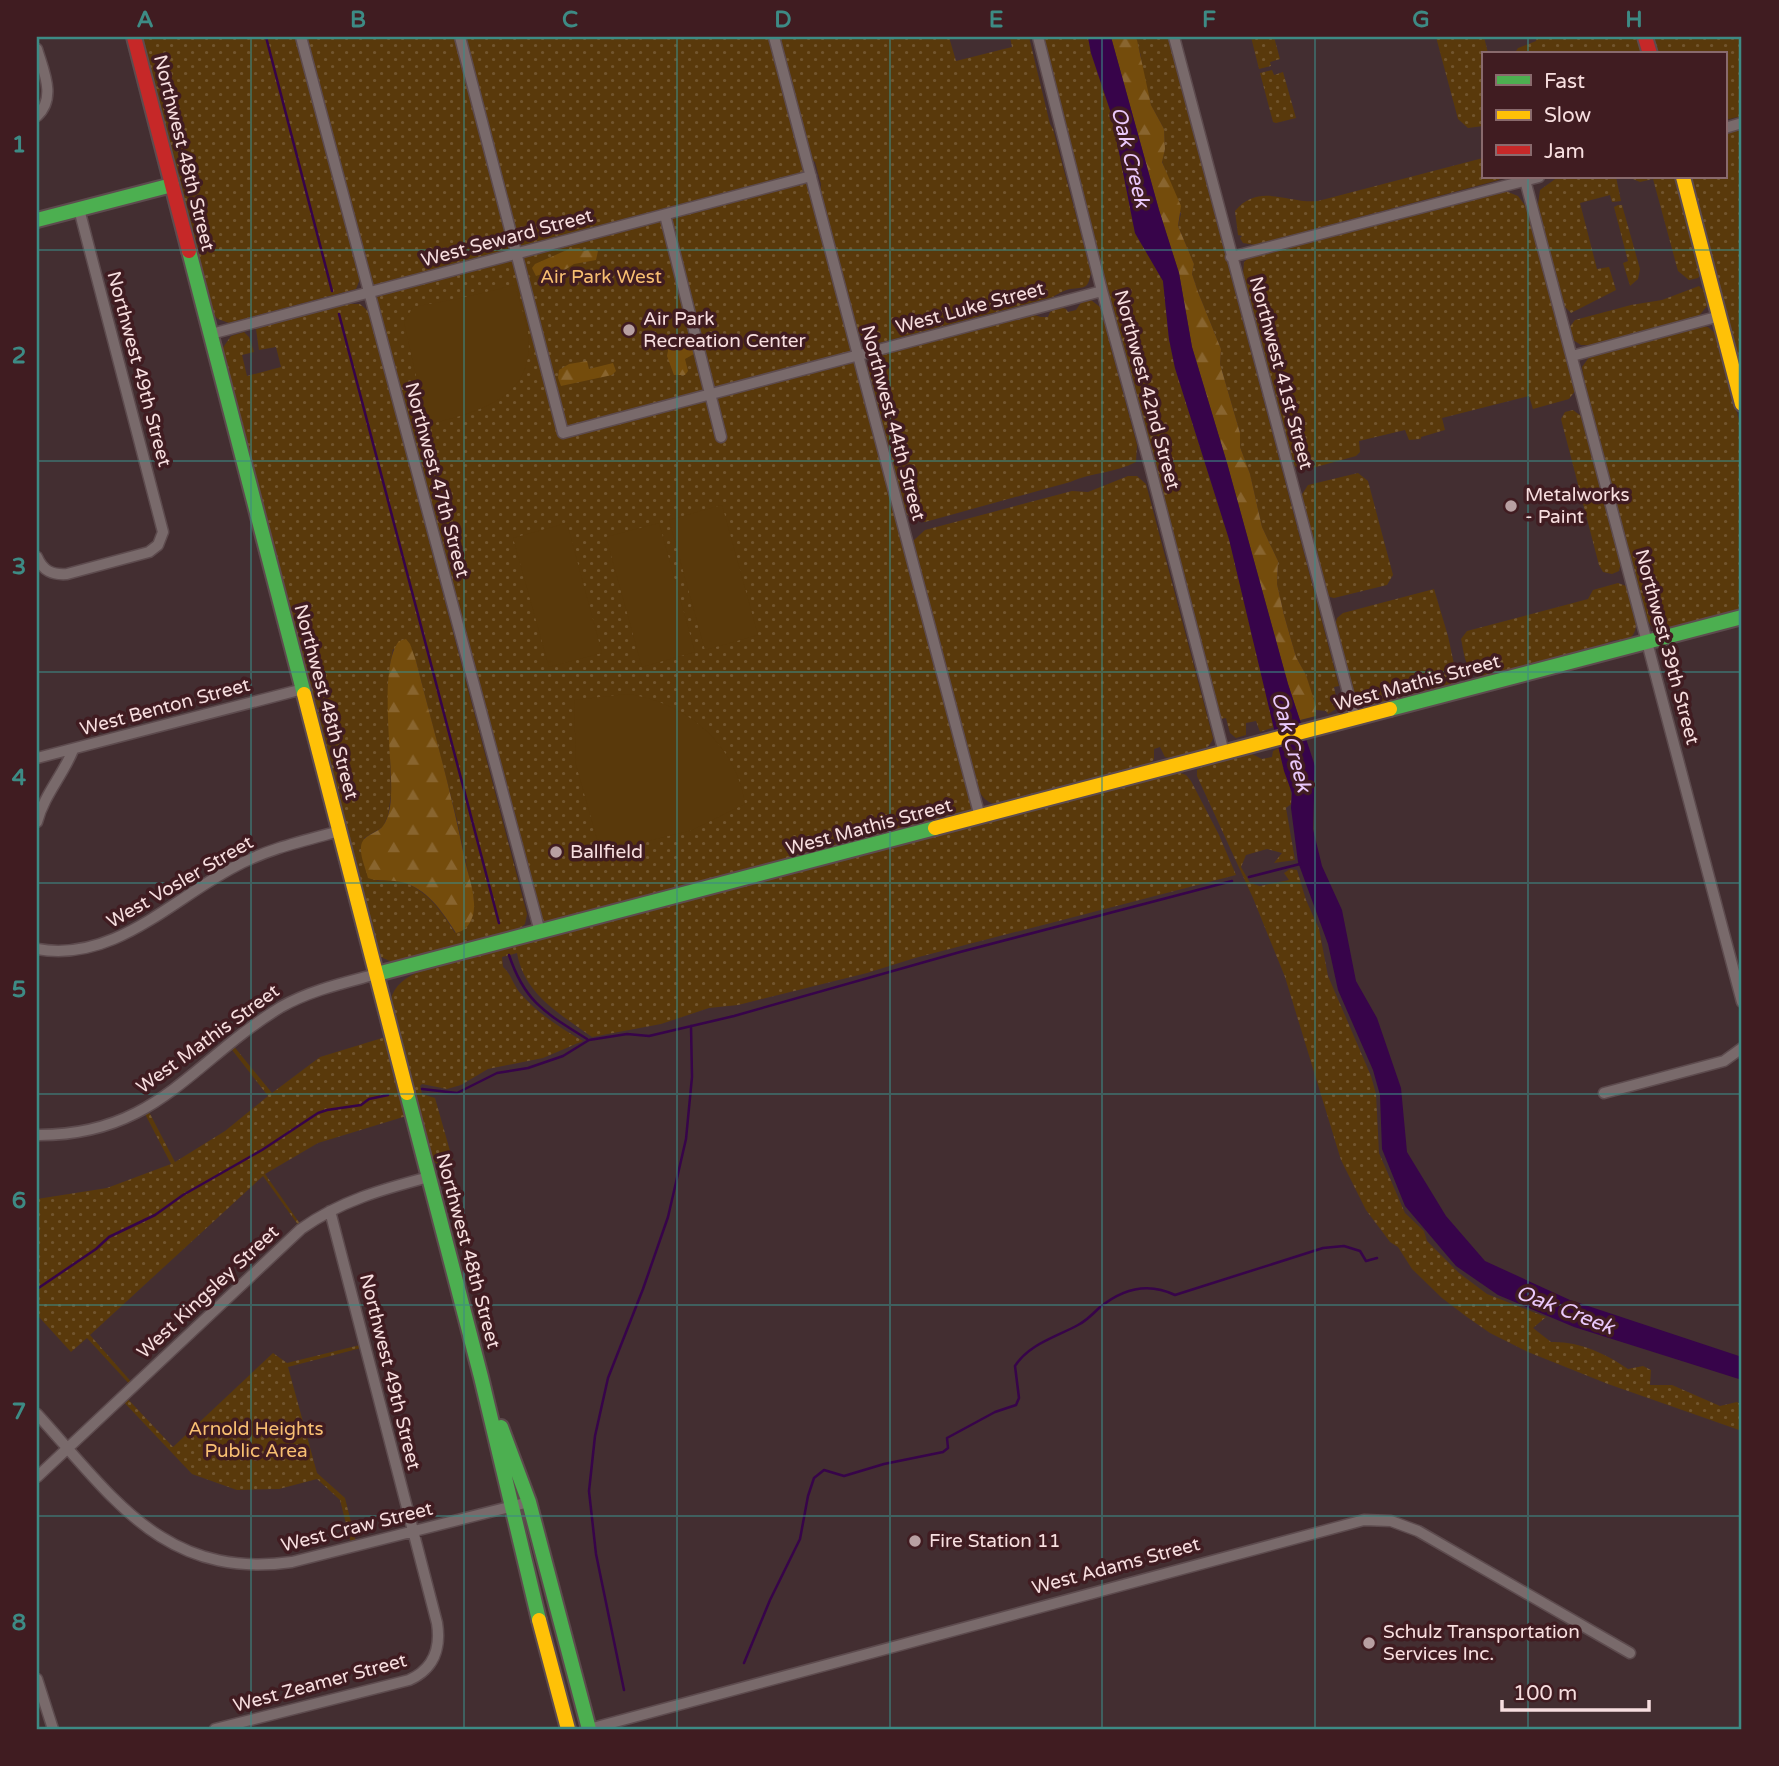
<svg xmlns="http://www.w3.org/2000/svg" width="1779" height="1766" viewBox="0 0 1779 1766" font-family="'Varela Round',sans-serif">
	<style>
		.green { fill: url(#green-dots); fill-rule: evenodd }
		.forest { fill: url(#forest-firs) }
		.pitch { fill: #59390b }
		.water { fill: #37044a }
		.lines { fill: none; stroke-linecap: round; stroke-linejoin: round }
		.stream { stroke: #37044a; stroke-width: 2.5 }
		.street-casing { stroke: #5d4b4e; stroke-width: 13 }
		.fast-casing { stroke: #5d4b4e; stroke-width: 18 }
		.slow-casing { stroke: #5d4b4e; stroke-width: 18 }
		.jam-casing { stroke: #5d4b4e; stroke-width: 18 }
		.street { stroke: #796a6b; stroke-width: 10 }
		.fast { stroke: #4caf50; stroke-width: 14 }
		.slow { stroke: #ffc107; stroke-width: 14 }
		.jam { stroke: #c62828; stroke-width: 14 }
		.grid { fill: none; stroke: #3d8b85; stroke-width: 2; stroke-opacity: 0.55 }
		.poi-dot { fill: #b8a0a2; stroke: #401c21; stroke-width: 2.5 }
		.labels { text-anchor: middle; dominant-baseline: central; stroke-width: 7; stroke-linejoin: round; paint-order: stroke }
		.street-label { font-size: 19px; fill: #f7dedf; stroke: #401c21 }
		.park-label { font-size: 19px; fill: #f8bf72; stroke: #401c21 }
		.poi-label { font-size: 19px; fill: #f7dedf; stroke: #401c21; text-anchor: start }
		.water-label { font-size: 21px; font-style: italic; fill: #eac9fc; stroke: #401c21 }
		.neatline { fill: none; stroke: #3d8b85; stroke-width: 2.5 }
		.grid-label { font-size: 23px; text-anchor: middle; font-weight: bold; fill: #3d8b85 }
	</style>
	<defs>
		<pattern id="green-dots" width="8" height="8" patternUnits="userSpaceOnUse" patternTransform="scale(1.75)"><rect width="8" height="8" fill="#59390b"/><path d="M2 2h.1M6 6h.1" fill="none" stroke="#72552e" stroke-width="1.8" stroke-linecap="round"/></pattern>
		<pattern id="forest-firs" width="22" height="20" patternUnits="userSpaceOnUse" patternTransform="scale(1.75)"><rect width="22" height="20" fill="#744c0c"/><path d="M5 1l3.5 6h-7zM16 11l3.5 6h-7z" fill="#89652f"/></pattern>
	</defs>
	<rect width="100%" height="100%" fill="#432e31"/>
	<!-- green -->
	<path class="green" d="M140,37h158l62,242 -4,10 -127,34 -11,-4 -5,-5 -20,-72 -3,-20z
		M301,37h473l206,780 -440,115z
		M780,37h169l7,24 56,-14 -2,-10h19l21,87 3,5 38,143c-3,18 -6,15 -21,17 -5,1 -13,5 -17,8l-174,46 -14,-2 -9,-12 -36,-134 1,-11 -6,-22 -3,-2z
		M1040,37h48l3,16 21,63 23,117 28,48 6,58 6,29 54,171 45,188 -14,5 -4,-11 -10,2v12l-10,3 -6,-5 -4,-15 -6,1z
		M1135,37h33l171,649 -5,1 3,14 -1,8 -8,5 -2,-3 -10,-1 -10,-35 -10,-18 -12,-42 -7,-31 1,-23 -16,-34 -12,-53 -10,-27v-14l-20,-69 1,-15 -23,-57 -6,-18 2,-10 -16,-38 3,-12 -19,-53 3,-12 -1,-20 -13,-24 -9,-33 -1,-16z
		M1251,37h23l6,22 -10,3 1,4 -12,3z
		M1436,37h48l4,16 12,-2 1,3h-18v72l-15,2 -10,-9z
		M1537,37h101l5,16 -129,1 4,-6 18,-7z
		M1650,37h92v79l-17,4v-66h-70z
		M1272,70l2,5 9,-3 13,46 -20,5 -3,-1 -13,-49z
		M1742,127v260l-55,-210h38v-46z
		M1483,158v19h18l-2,3 -244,65 -12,-2 -3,-5 2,-2 -4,-1 -3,-24c24,-29 53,-7 83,-10z
		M1558,177h58l5,24 -9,1 -2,-7 -30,8 17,66 12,-2 7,23 -45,23 -8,-8 -25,-100 2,-15z
		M1628,177h46l27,97 -3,4 -9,2 -11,-9 -25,-92 -13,3z
		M1503,190l15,6 9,12 48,183 -6,8 -36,10 -4,-13 -87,22 3,12 -24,7v2l-12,1 -4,-10 -46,11 1,11 -4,4 -51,14 -8,-2 -6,-6 -50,-186 2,-1 1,-13 7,-6z
		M1618,205h4l18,64 -2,10 -8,7 -7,-23 5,-2 -14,-54z
		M1699,286l6,6 3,13 -11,13 -101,27h-15l-8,-5 -4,-12 6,-8 56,-15 31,-5z
		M1091,300l9,7 37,138 -1,17c-20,11 -44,10 -66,20l-145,40c-11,-1 -16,-4 -22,-13l-37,-142 13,-14 152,-39 10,3h7l2,-5 9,-5 7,2 2,3 8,-2 6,-9z
		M345,304h15l9,8 158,602 -2,10 -8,7 -123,32 -13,-6 -5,-10 -154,-598 9,-13 13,-4 5,5 5,15 -12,3 5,21 34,-9 -5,-20 -17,3 -3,-21zM393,649l23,12 41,159 17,80 -19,33c-17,-29 -41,-59 -78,-52l-13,-43 19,-11 5,-12 3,-20 -2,-123z
		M1701,326l7,1 9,8 25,97v178l-82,22 -5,-1 -8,-11 -61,-228 -4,-25 8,-11z
		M1573,410l8,6 40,146 -2,9 -7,3 -9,-2 -4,-7 -38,-146 4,-7z
		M1358,473l10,8 25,94 -6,10 -53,13 -4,-1 -5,-7 -24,-94 7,-11z
		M1128,476h9l9,8 67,254c-3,15 -35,24 -48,19l-5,-10 -6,2v10l-5,7 -149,39c-18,-2 -21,-13 -26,-29l-61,-235 12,-11 147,-39 16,1z
		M1618,583l8,3c4,13 19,45 2,53 -6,3 -4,0 -11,1 -8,0 -14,7 -21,8 -9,0 -14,0 -21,6l-90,24c-20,-3 -20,-21 -24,-39l6,-8 121,-32 5,-9z
		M1434,589l14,47 10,47 -90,24c-21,-7 -28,-60 -33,-81l2,-8 6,-5z
		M1279,748c4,19 14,38 12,56l-5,4 9,52 -21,3 8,-10 -15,-4 -21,6 -5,12 9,16 10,3 29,-6 -5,-7 6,-4 7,1 9,30 13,29 9,47 43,100 5,18 3,59 26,60 19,18 3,10 32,32 28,21 59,23 -13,11 18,14c27,-1 54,11 77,27l15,-3 8,4 -1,15h22l48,21 17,-4 5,3v26l-134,-47 -80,-32 -38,-19 -23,-16 -25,-19 -30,-29 -14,-22 -8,-5 -24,-32 -25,-50 -56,-183 -32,-79 -56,-122v-6l8,-6 45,-11 12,6 10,-2 1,-6z
		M1178,772l8,3 5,6 28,54 17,40 -321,83 -48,15 -129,32 -29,3 -48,16 -69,13c-32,-23 -68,-43 -75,-84l-15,4 1,10c9,8 10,18 18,27 17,20 40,34 62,47l-40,17 -55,11 -27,16 -14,4 -25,-5 -2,2 2,8 13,4 19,67h-16l-6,-5 -41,-160c5,-29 51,-35 75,-43z
		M392,1035l21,79 -95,29 -53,31 38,54 -2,1 -38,-53 -173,159 44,50 -2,2 -45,-49 -16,14 -32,-35 -2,2v-120l70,-11 64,-24 -28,-54 4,-2 28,54 50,-31 43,-35 -39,-50 3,-2 40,49 48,-36z
		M364,1344l1,3 -77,20 29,106 28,25 12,48 -5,1 -12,-47 -23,-21 -38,10 -42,1 -45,-16 -72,-76 4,-3 49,52 100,-94 14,10z"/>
	<!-- forest -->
	<path class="forest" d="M1111,37h24l2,3 14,65 13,24 1,20 -3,13 19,44 -3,20 16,38 -2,10 6,18 23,57 -1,15 20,69v14l10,27 12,53 16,34 -1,23 7,31 12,42 10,18 10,31v10l-16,4 -12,-36 -61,-221 -35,-116 -13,-74 -20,-63z
		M579,248l4,3 9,-2 6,2 -2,9 -22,4 -14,9 -8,-6 -4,5 -12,4 -4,-8 3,-4 34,-15z
		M679,340l6,2v6l8,2 1,4 -9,5 3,12 -3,4h-11l-7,-19 2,-11z
		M587,361l2,8 24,-6 3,8 -4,4 -51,11 -3,-8 1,-8 10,-6z
		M406,639l4,5 6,17c17,67 36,133 49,200 4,17 12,37 8,54 -3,10 -8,16 -17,18 -14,-22 -29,-45 -55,-51 -12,-3 -22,0 -33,-4 -2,-9 -8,-21 -7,-31 1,-13 16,-13 22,-21 6,-8 8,-22 8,-31 2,-37 -13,-127 8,-154z"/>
	<!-- pitch -->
	<path class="pitch" d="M515,285c4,15 10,32 13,47 9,68 -52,80 -101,93l-23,-103 9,-15 44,-8z
		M722,505l36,130 -53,15 -36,-130z
		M567,523l35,130 -53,14 -36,-129z
		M659,523l36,129 -53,15 -36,-130z
		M627,694c59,8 109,50 118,110l-55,27 -43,10 -13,6 -16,3 -8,-2 -13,-9 -21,-74 -2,-65z"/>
	<!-- water -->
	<path class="water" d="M1088,37h23l48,173 20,63 13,74 35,116 61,221 27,82 -2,63 9,37 20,44 14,71 21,37 24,70 6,64 39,64 39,45 85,39 172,57v23l-168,-53 -76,-32 -42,-29 -51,-60 -23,-57 -2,-54 -7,-25 -35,-80 -10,-46 -30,-82 -7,-54 1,-15 -8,-22 -55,-232 -54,-171 -6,-29 -6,-58 -28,-48 -23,-117 -21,-63z"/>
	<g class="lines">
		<!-- stream -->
		<path class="stream" d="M266,37l66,254
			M339,314l160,609
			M1249,877l51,-13
			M509,955c16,48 37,58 78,84
			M422,1089l35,4 40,-20 31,-5 35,-12 26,-16 38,-6 22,2 85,-20 226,-64 272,-71
			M37,1289l59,-40 13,-12 46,-22 28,-20 79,-45 56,-37 9,-3 34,-5 8,-6 19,-4
			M744,1663l26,-63 30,-61 8,-43 6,-18 10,-8 20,6 40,-12 59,-12 5,-4 -1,-10 48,-26 21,-7 3,-7 -4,-32c14,-22 41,-29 63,-41 8,-4 15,-11 21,-17 23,-19 49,-26 76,-13l148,-47 21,-2 16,5 6,10 11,-3
			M624,1690l-28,-136 -7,-63 6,-55 13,-58 35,-89 25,-72 18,-78 6,-62 -1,-51"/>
		<!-- street casing -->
		<g class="street-casing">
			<path id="street" d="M301,37l239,895
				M460,37l103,396 539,-142
				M774,37l206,780
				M1038,37l64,254 48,175 74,287
				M1174,37l181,682
				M37,49c6,21 20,49 0,67
				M1725,128l17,-5
				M1525,180l217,822
				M665,215l56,222
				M1231,257l308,-80
				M211,334l600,-158
				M1572,356l148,-40
				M37,557c6,14 15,18 30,17l82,-22 9,-7 5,-13 -84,-323
				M37,758l266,-69
				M37,822c7,-27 26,-47 36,-72
				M37,949c76,14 134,-49 197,-82 33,-18 69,-26 106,-36
				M1604,1093l120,-32 18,-13
				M37,1135c119,1 155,-74 244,-128 30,-17 63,-24 96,-33
				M37,1414c76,83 127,166 255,148l237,-60
				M37,1477l264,-248c39,-28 82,-40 128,-52
				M37,1679l16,50
				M215,1729l194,-49c25,-11 32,-32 28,-57l-107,-412
				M589,1729l775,-209 27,1 27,10 212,122"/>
		</g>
		<!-- fast casing -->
		<g class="fast-casing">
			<path id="fast" d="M37,220l135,-35
				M189,251l115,443
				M1390,709l352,-92
				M377,974l558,-146
				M407,1093l74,284 58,243
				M501,1427l28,75 60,227"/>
		</g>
		<!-- slow casing -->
		<g class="slow-casing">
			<path id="slow" d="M1683,177l59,227
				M304,694l103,399
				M935,828l455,-119
				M539,1620l29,109"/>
		</g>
		<!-- jam casing -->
		<g class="jam-casing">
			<path id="jam" d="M134,37l55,214
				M1645,37l5,17"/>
		</g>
		<!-- street -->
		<use href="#street" class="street"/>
		<!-- fast -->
		<use href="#fast" class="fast"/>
		<!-- slow -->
		<use href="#slow" class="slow"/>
		<!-- jam -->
		<use href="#jam" class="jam"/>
	</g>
	<!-- grid -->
	<path class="grid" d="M251,37v1692M464,37v1692M677,37v1692M890,37v1692M1102,37v1692M1315,37v1692M1528,37v17M1528,177v1552M37,250h1705M37,461h1705M37,672h1705M37,883h1705M37,1094h1705M37,1305h1705M37,1516h1705"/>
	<!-- markers -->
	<g class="poi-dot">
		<circle cx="629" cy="330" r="7"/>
		<circle cx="1511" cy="506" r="7"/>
		<circle cx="556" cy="852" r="7"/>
		<circle cx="915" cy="1541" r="7"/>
		<circle cx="1369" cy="1643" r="7"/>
	</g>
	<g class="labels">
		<!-- street labels -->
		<g class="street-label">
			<text transform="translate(184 153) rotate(76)">Northwest 48th Street</text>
			<text transform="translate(507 238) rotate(-15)">West Seward Street</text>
			<text transform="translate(970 308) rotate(-15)">West Luke Street</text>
			<text transform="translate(139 369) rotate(75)">Northwest 49th Street</text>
			<text transform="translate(1281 373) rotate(75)">Northwest 41st Street</text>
			<text transform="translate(1147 390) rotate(75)">Northwest 42nd Street</text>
			<text transform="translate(893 423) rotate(75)">Northwest 44th Street</text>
			<text transform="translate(437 480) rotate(75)">Northwest 47th Street</text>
			<text transform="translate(1667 647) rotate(75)">Northwest 39th Street</text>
			<text transform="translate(1417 683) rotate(-15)">West Mathis Street</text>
			<text transform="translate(326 702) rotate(75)">Northwest 48th Street</text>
			<text transform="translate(165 707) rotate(-15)">West Benton Street</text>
			<text transform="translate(869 827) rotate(-15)">West Mathis Street</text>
			<text transform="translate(180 882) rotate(-30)">West Vosler Street</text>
			<text transform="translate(208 1039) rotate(-36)">West Mathis Street</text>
			<text transform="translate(468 1251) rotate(75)">Northwest 48th Street</text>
			<text transform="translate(208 1292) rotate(-43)">West Kingsley Street</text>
			<text transform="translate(390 1372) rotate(76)">Northwest 49th Street</text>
			<text transform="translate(357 1527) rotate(-14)">West Craw Street</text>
			<text transform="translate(1116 1566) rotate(-15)">West Adams Street</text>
			<text transform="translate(320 1683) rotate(-15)">West Zeamer Street</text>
		</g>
		<!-- park labels -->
		<g class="park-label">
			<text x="601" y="277">Air Park West</text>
			<text x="256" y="1429">Arnold Heights<tspan x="256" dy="22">Public Area</tspan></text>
		</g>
		<!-- poi labels -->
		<g class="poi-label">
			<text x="643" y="319">Air Park<tspan x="643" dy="22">Recreation Center</tspan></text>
			<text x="1525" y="495">Metalworks<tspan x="1525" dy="22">- Paint</tspan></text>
			<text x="570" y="852">Ballfield</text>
			<text x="929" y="1541">Fire Station 11</text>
			<text x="1383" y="1632">Schulz Transportation<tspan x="1383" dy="22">Services Inc.</tspan></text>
		</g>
		<!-- water labels -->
		<g class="water-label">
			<text transform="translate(1130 157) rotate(76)">Oak Creek</text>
			<text transform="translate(1291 742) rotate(75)">Oak Creek</text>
			<text transform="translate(1565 1310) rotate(21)">Oak Creek</text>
		</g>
	</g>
	<!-- border -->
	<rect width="1779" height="1766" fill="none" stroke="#401c21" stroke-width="77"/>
	<!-- legend -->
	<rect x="1482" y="52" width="245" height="126" fill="#401c21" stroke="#896a6d" stroke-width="2"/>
	<rect x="1496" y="75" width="35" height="10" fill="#4caf50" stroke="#896a6d" stroke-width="2"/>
	<text x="1544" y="88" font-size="21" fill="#f7dedf">Fast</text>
	<rect x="1496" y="110" width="35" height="10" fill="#ffc107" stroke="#896a6d" stroke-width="2"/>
	<text x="1544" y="122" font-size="21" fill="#f7dedf">Slow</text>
	<rect x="1496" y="145" width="35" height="10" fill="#c62828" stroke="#896a6d" stroke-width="2"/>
	<text x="1544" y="158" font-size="21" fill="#f7dedf">Jam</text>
	<!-- scale -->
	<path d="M1502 1700v10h147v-10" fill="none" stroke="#f7dedf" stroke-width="3.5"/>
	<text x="1513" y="1700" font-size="21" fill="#f7dedf" stroke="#401c21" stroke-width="5" paint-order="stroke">100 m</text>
	<rect x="38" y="38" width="1702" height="1690" class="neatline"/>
	<g class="grid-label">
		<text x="145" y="27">A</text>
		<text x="358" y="27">B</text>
		<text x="570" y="27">C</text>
		<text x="783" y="27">D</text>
		<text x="996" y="27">E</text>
		<text x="1209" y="27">F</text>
		<text x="1421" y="27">G</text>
		<text x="1634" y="27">H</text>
		<text x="19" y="152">1</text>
		<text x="19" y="363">2</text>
		<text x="19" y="574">3</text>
		<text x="19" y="785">4</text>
		<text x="19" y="997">5</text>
		<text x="19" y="1208">6</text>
		<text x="19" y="1419">7</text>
		<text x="19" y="1630">8</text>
	</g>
</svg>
